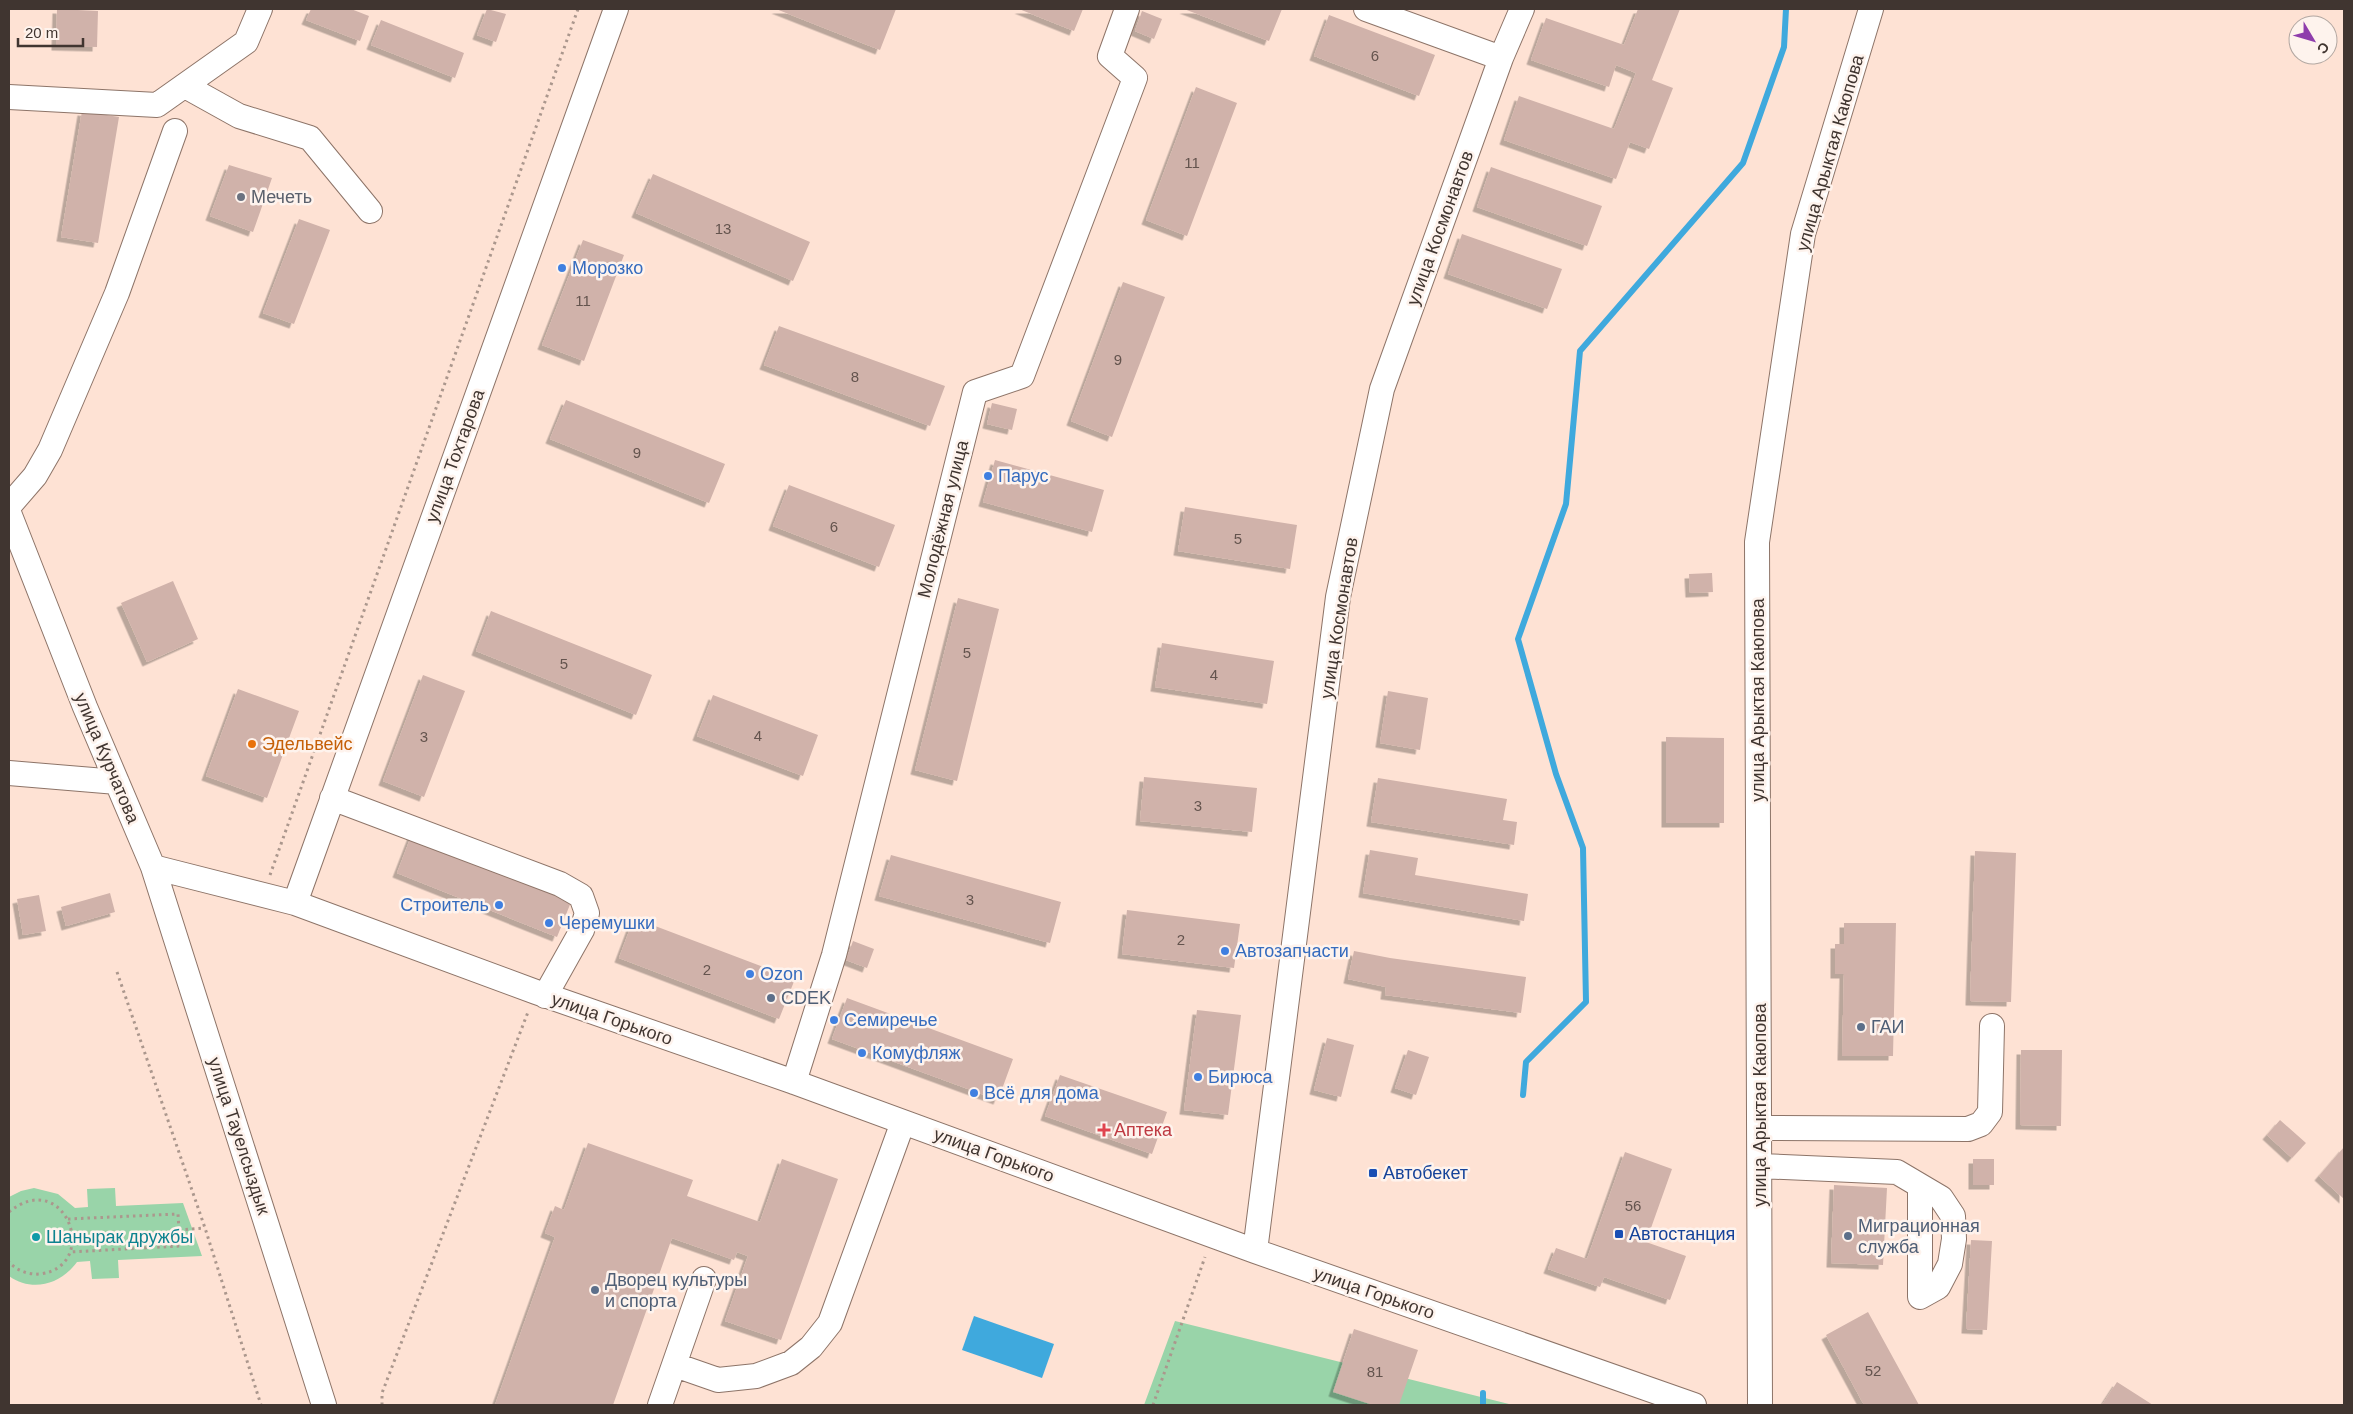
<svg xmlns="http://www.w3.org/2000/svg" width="2353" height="1414" viewBox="0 0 2353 1414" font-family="Helvetica,sans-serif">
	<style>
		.green { fill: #99d4a9 }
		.water { fill: #3fa9dd }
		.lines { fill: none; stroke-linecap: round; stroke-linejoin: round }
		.stream { stroke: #3fa9dd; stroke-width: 6 }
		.building { fill: #d0b2aa; filter: url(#shadow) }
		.minor-casing { stroke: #8d7468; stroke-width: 26 }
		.path { stroke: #ab978d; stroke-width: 3; stroke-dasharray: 2.5 4; stroke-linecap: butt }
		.minor { stroke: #fff; stroke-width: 24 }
		.worship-dot { fill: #6b7280; stroke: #fef3ed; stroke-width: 2 }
		.shop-dot { fill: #3f7fe0; stroke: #fef3ed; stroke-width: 2 }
		.food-dot { fill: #e8710a; stroke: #fef3ed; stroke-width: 2 }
		.service-dot { fill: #5c6f8a; stroke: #fef3ed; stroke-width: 2 }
		.health-dot { fill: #e0444e; stroke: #fef3ed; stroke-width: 2 }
		.transit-dot { fill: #1a4fb4; stroke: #fef3ed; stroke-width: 2 }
		.culture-dot { fill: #0f9aa8; stroke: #fef3ed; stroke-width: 2 }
		.labels { text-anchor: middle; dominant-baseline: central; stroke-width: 5; stroke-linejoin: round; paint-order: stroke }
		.number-label { font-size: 15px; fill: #64544e }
		.street-label { font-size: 18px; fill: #403530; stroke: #fef3ed }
		.worship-label { font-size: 18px; fill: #5b616d; stroke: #fef3ed; text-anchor: start }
		.shop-label { font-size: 18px; fill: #366cbe; stroke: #fef3ed; text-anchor: start }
		.food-label { font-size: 18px; fill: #c56008; stroke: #fef3ed; text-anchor: start }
		.service-label { font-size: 18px; fill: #4e5e75; stroke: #fef3ed; text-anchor: start }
		.health-label { font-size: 18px; fill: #be3a42; stroke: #fef3ed; text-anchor: start }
		.transit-label { font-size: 18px; fill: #164399; stroke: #fef3ed; text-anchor: start }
		.culture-label { font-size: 18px; fill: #0d838f; stroke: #fef3ed; text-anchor: start }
	</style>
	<defs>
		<filter id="shadow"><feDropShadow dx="-4.5" dy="4.5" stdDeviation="0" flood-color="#0004"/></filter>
	</defs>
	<rect width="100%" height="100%" fill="#fee2d4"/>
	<!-- green -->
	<path class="green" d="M34,1188l24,6 17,14 13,-1 -1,-18 28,-1 1,18 67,-3 19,53 -84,4 1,18 -27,1 -2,-18 -13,1c-16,22 -44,31 -68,14v-79l12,-6z
		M1175,1321l338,84h-369z"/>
	<!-- water -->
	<path class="water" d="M974,1316l80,28 -12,34 -80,-28z"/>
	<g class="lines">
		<!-- stream -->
		<path class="stream" d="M1523,1095l3,-33 60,-60 -3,-154 -27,-74 -38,-135 48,-135 14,-153 163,-188 41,-116 2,-38
			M1483,1405v-12"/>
	</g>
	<!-- building -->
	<path class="building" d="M57,9l41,2 -1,36 -41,-1z
		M311,9h40l18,7 -9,25 -54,-21z
		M487,9l19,5 -10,28 -19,-7z
		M776,9h120l-16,41z
		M1019,9h64l-9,22z
		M1184,9h98l-13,32z
		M1638,9h42l-28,71 21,8 -24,61 -19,-7 -14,37 -112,-39 15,-44 95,33 22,-56 -20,-8 -7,22 -78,-27 15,-42 78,27z
		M1142,11l20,8 -8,20 -19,-8z
		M1329,15l106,40 -16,41 -105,-40z
		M381,20l83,33 -9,25 -84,-33z
		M1196,87l41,16 -50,133 -41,-16z
		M82,111l37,6 -21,126 -37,-6z
		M229,165l43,13 -19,54 -43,-16z
		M1491,167l111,39 -15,40 -110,-39z
		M653,174l157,68 -17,39 -157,-68z
		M299,219l31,11 -36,94 -31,-11z
		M1462,234l100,35 -15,40 -99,-35z
		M583,240l41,15 -40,106 -42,-16z
		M1123,282l42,15 -53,140 -41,-16z
		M779,326l166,60 -15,40 -166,-61z
		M566,400l159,64 -16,39 -159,-64z
		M992,403l25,6 -5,21 -25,-6z
		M995,460l109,30 -12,42 -109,-30z
		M789,485l106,40 -16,42 -106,-41z
		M1185,507l112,18 -7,44 -112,-18z
		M1712,573l1,19 -23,1 -1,-19z
		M173,581l25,58 -51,23 -26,-59z
		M958,598l41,11 -42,172 -42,-11z
		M491,611l161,64 -16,40 -160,-64z
		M1162,643l112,18 -7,43 -112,-17z
		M423,675l42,16 -41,106 -41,-16z
		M238,689l61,22 -32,87 -61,-22z
		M1388,691l40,7 -8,52 -40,-7z
		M713,695l105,40 -15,41 -106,-40z
		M1666,737l58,1v85h-58z
		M1144,777l113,11 -5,44 -112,-11z
		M1378,778l129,21 -4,21 14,2 -3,23 -143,-23z
		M412,834l161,63 -16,40 -160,-64z
		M1370,850l48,8 -3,17 113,19 -4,27 -161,-28z
		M1975,851l41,2 -5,149 -41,-1z
		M891,855l170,47 -11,41 -171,-47z
		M110,893l5,19 -49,14 -5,-19z
		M39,895l7,36 -23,4 -6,-36z
		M1127,910l113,14 -6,44 -112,-14z
		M634,918l161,61 -16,40 -160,-61z
		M1844,923h52l-3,133h-51l2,-82h-9v-30h9z
		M853,941l21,8 -7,19 -21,-8z
		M1354,951l36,7 136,19 -5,36 -136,-18 1,-8 -38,-8z
		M847,998l166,61 -15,41 -166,-61z
		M1197,1010l44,5 -13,100 -44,-5z
		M1327,1038l27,7 -13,52 -27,-7z
		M1408,1050l21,7 -13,38 -21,-7z
		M2021,1050h41l-1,76 -41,-1z
		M1060,1075l107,37 -15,42 -107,-38z
		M2280,1120l26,23 -14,15 -25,-23z
		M588,1143l105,37 -6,16 73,26 22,-63 56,20 -57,161 -56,-19 23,-65 -11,-4 -3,8 -62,-22 -59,167h-118l60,-168 -10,-4 10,-27 9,4z
		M2344,1147v52l-25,-23z
		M1625,1152l47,17 -26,73 40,14 -16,44 -66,-23 -4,10 -52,-18 8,-21 31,11z
		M1973,1159h21v26h-21z
		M1834,1185l53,3 -4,77 -52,-2z
		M1971,1240l21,1 -5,89 -21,-1z
		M1868,1312l51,93h-55l-38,-70z
		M1354,1329l64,21 -19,55h-26l-40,-13z
		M2117,1382l36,23h-51z"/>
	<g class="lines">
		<!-- minor casing -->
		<g class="minor-casing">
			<path id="minor" d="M1366,9l135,49
				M185,86l54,30 71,22 60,73
				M9,97l148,8 89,-63 14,-33
				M9,506l26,-30 15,-26 67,-157 58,-162
				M9,513l76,194 68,160 171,538
				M9,773l108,9
				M332,798l228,86 21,12 6,17 -5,17 -37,66
				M153,867l142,36 241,89 258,90 461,169 439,154
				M295,903l321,-894
				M794,1082l40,-127 141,-563 47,-16 113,-298 -25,-22 17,-47
				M1760,1128l208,1 13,-5 9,-12 2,-86
				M1760,1166l137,6 44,26 12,18 1,23 -4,25 -12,23 -18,10v-111
				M1255,1251l83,-654 44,-208 119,-331 21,-49
				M675,1365l43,15 38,-4 35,-13 20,-16 19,-24 73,-201
				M660,1405l44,-126
				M1760,1405l-3,-863 46,-308 68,-225"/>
		</g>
		<!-- path -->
		<path class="path" d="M270,875l308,-866
			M117,972l88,256 56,177
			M9,1212c56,-46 93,54 31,62 -12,1 -24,-4 -31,-12
			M68,1219l110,-5 2,32 -110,6
			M179,1230l26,-2
			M382,1405v-12l146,-381
			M1153,1405l52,-148"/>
		<!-- minor -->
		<use href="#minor" class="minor"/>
	</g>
	<!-- markers -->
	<circle class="worship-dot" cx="241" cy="197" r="5"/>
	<g class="shop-dot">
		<circle cx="562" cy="268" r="5"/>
		<circle cx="988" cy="476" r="5"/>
		<circle cx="499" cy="905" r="5"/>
		<circle cx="549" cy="923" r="5"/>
		<circle cx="1225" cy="951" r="5"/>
		<circle cx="750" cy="974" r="5"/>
		<circle cx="834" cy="1020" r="5"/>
		<circle cx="862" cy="1053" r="5"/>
		<circle cx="1198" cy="1077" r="5"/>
		<circle cx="974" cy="1093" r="5"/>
	</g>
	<circle class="food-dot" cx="252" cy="744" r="5"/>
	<g class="service-dot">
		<circle cx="771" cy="998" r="5"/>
		<circle cx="1861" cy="1027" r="5"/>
		<circle cx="1848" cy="1236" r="5"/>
		<circle cx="595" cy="1290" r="5"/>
	</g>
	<path class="health-dot" d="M1101.5 1122.5h5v5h5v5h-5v5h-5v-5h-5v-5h5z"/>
	<g class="transit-dot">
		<rect x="1368" y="1168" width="10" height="10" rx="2.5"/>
		<rect x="1614" y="1229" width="10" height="10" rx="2.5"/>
	</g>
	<circle class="culture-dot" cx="36" cy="1237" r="5"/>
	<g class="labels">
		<!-- number labels -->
		<g class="number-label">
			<text x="1375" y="55">6</text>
			<text x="1192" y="162">11</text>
			<text x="723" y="228">13</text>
			<text x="583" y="300">11</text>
			<text x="1118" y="359">9</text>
			<text x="855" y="376">8</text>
			<text x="637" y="452">9</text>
			<text x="834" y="526">6</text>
			<text x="1238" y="538">5</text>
			<text x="967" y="652">5</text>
			<text x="564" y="663">5</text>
			<text x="1214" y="674">4</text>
			<text x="758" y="735">4</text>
			<text x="424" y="736">3</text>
			<text x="1198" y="805">3</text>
			<text x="970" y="899">3</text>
			<text x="1181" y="939">2</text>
			<text x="707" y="969">2</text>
			<text x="1633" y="1205">56</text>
			<text x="1873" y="1370">52</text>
			<text x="1375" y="1371">81</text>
		</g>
		<!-- street labels -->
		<g class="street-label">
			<text transform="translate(1830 153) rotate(-74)">улица Арыктая Каюпова</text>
			<text transform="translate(1440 228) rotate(-70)">улица Космонавтов</text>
			<text transform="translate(455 456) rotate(-70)">улица Тохтарова</text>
			<text transform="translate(943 519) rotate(-76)">Молодёжная улица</text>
			<text transform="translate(1339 618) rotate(-81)">улица Космонавтов</text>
			<text transform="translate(1758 700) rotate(-90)">улица Арыктая Каюпова</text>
			<text transform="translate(107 758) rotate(67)">улица Курчатова</text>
			<text transform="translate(612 1019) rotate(19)">улица Горького</text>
			<text transform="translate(1760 1105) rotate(-90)">улица Арыктая Каюпова</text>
			<text transform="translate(239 1136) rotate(72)">улица Тауелсыздык</text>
			<text transform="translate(994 1155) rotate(20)">улица Горького</text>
			<text transform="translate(1374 1293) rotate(19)">улица Горького</text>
		</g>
		<!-- worship labels -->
		<g class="worship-label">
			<text x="251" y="197">Мечеть</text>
		</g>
		<!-- shop labels -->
		<g class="shop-label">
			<text x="572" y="268">Морозко</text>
			<text x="998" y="476">Парус</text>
			<text x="489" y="905" text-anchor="end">Строитель</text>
			<text x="559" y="923">Черемушки</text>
			<text x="1235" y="951">Автозапчасти</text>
			<text x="760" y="974">Ozon</text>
			<text x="844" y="1020">Семиречье</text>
			<text x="872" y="1053">Комуфляж</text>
			<text x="1208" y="1077">Бирюса</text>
			<text x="984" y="1093">Всё для дома</text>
		</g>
		<!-- food labels -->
		<g class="food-label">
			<text x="262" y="744">Эдельвейс</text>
		</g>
		<!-- service labels -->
		<g class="service-label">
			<text x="781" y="998">CDEK</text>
			<text x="1871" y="1027">ГАИ</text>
			<text x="1858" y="1226">Миграционная<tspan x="1858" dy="21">служба</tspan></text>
			<text x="605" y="1280">Дворец культуры<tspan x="605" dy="21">и спорта</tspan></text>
		</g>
		<!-- health labels -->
		<g class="health-label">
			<text x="1114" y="1130">Аптека</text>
		</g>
		<!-- transit labels -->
		<g class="transit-label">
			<text x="1383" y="1173">Автобекет</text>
			<text x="1629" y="1234">Автостанция</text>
		</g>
		<!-- culture labels -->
		<g class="culture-label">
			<text x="46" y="1237">Шанырак дружбы</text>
		</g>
	</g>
	<!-- border -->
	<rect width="2353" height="1414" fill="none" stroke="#403530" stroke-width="20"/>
	<!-- north arrow -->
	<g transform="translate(2313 40) rotate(128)"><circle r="24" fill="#fef3ed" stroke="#b2a7a1"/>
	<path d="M0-4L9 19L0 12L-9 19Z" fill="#8f3dac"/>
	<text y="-8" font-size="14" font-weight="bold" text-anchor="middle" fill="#403530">С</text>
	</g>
	<!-- scale -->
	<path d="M18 38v8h65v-8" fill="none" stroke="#403530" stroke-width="2.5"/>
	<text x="25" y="38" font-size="15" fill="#403530" stroke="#fef3ed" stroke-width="4" paint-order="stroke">20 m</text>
</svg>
